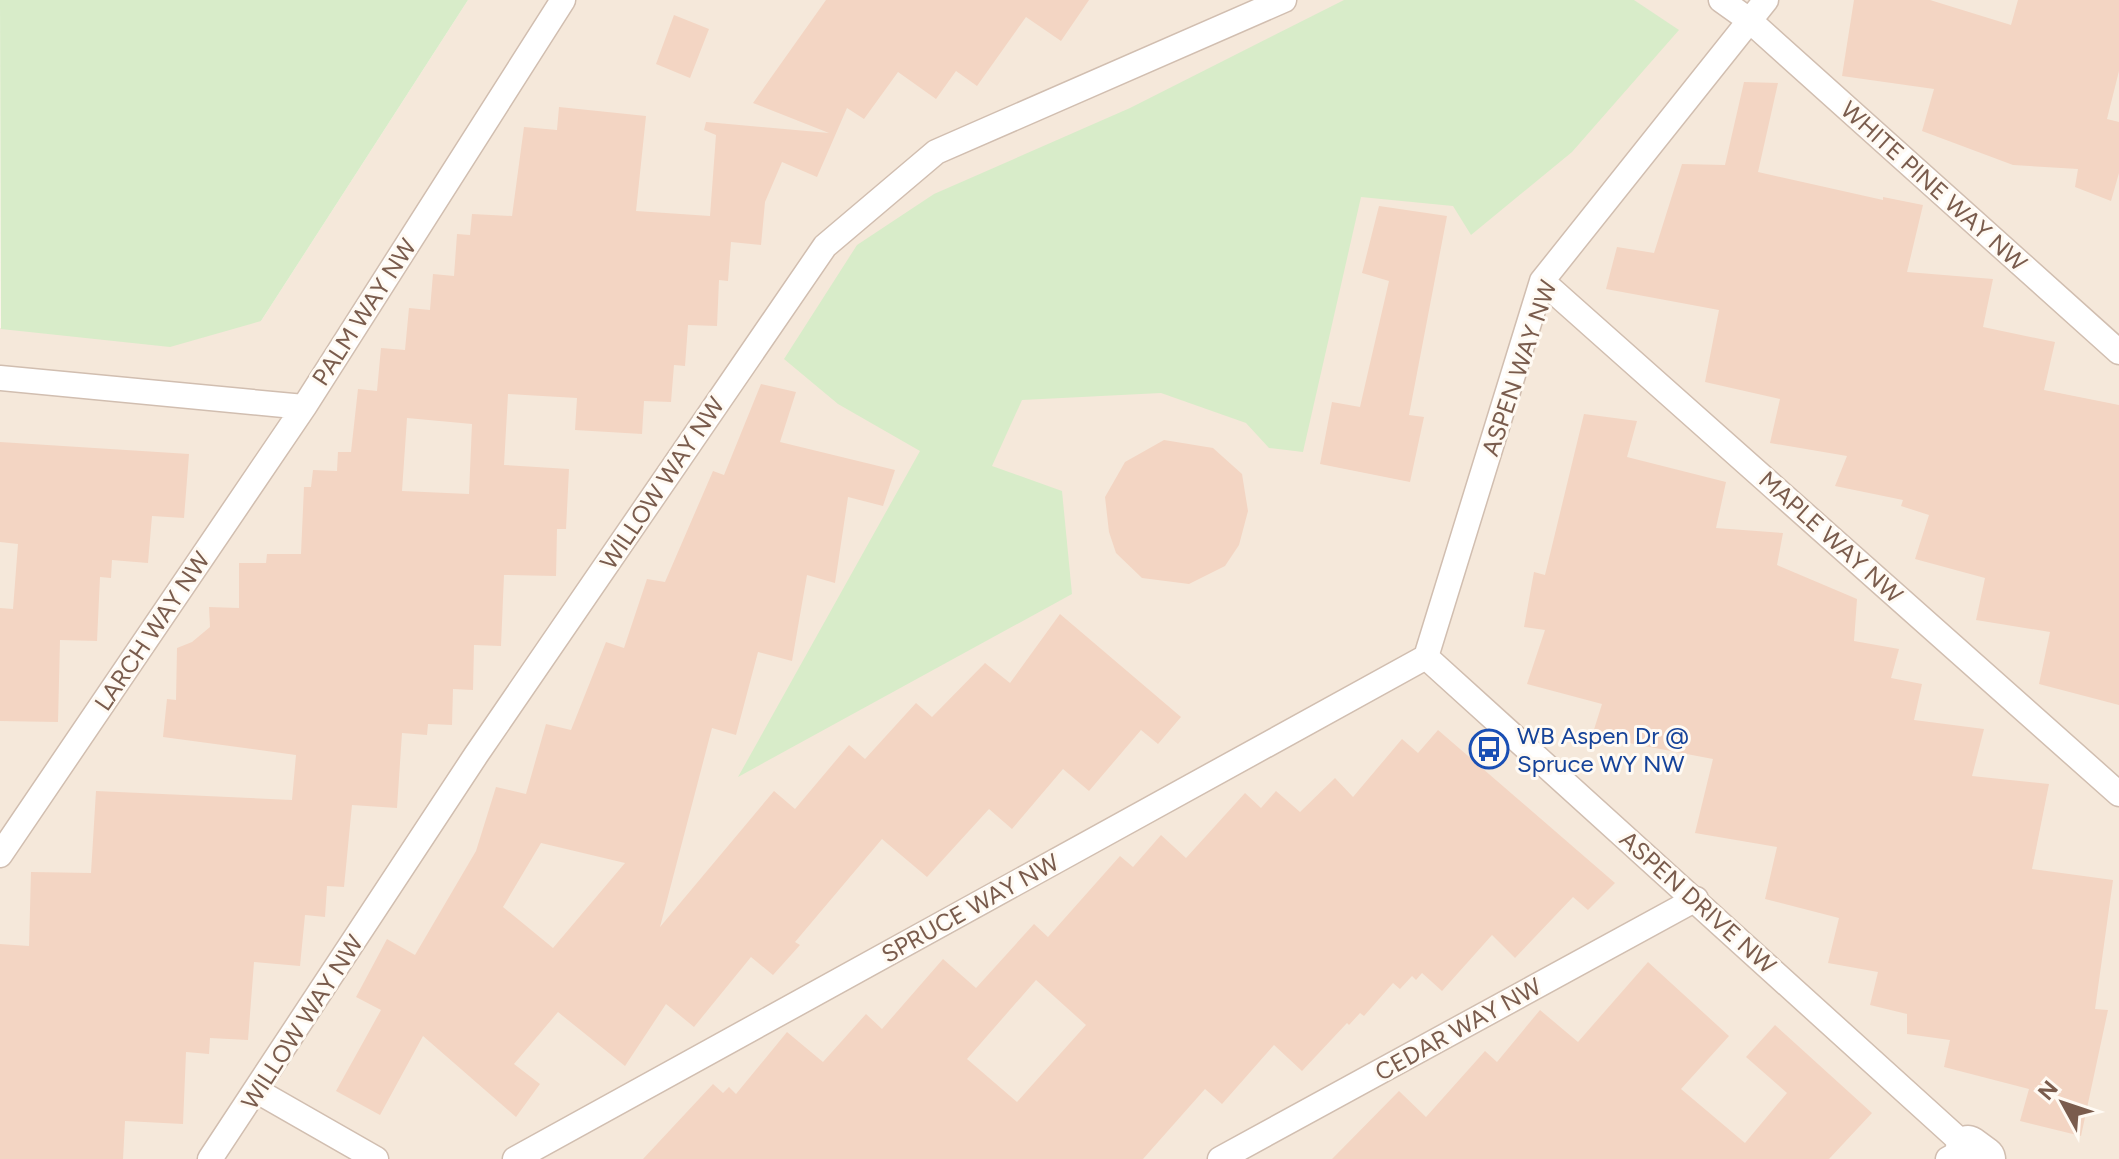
<svg xmlns="http://www.w3.org/2000/svg" width="2119" height="1159" viewBox="0 0 2119 1159" font-family="Figtree,sans-serif">
	<style>
		.residential { fill: #f5e8da }
		.green { fill: #d8ecc9 }
		.building { fill: #f3d5c3; fill-rule: evenodd }
		.lines { fill: none; stroke-linecap: round; stroke-linejoin: round }
		.lane-casing { stroke: #d1beb0; stroke-width: 27 }
		.street-casing { stroke: #d1beb0; stroke-width: 47 }
		.lane { stroke: #fff; stroke-width: 24 }
		.street { stroke: #fff; stroke-width: 44 }
		.labels { text-anchor: middle; dominant-baseline: central; stroke-width: 6; stroke-linejoin: round; paint-order: stroke }
		.street-label { font-size: 24px; fill: #7a5c4d; stroke: #fffaf3 }
		.transit-label { font-size: 24px; fill: #164399; stroke: #fffaf3; text-anchor: start }
	</style>
	<rect width="100%" height="100%" fill="#fdf6ec"/>
	<!-- residential -->
	<path class="residential" d="M468,0h1651v1159h-2119v-831l261,-7z"/>
	<!-- green -->
	<path class="green" d="M0,0h468l-207,321 -91,26 -169,-18z
		M1344,0h290l45,30 -107,122 -101,83 -18,-29 -92,-9 -58,255 -34,-4 -23,-25 -85,-30 -139,7 -30,66 70,25 10,103 -334,183 182,-326 -82,-47 -54,-45 73,-114 77,-51 196,-86z"/>
	<!-- building -->
	<path class="building" d="M826,0h263l-28,41 -35,-24 -49,69 -21,-15 -20,28 -38,-27 -34,47 -17,-11 -30,69 -35,-15 -17,40 -4,43 -30,-3 -3,39 -9,-1 -2,46 -29,-1 -3,41 -11,-1 -3,37 -27,-1 -2,33 -67,-4 2,-32 -69,-4 -4,71 65,4 -3,60h-9l-1,47 -52,-1 -3,71 -27,-1 -1,45 -20,-1 -1,36 -24,-1 -1,11 -25,-2 -5,75 -45,-3 -8,82 -17,-1 -2,31 -20,-2 -5,51 -46,-4 -6,78 -38,-2 -1,16 -23,-2 -3,72 -58,-3 -2,38h-123v-215l29,2 2,-74 60,1 5,-82 196,9 4,-45 -133,-18 4,-38 9,1 1,-52 15,-6 18,-15 -1,-20 30,1v-45h27l1,-9h34l3,-67h7l2,-17 24,1 1,-19h13l7,-63 19,2 4,-43 24,2 4,-42 21,2 3,-36 21,2 3,-42 13,1 2,-21 40,2 12,-89 33,3 2,-23 87,9 -10,95 74,5 6,-81 -12,-5 2,-8 123,11 -76,-30zM407,418l65,6 -3,70 -67,-3z
		M1854,0h76l81,25 7,-25h101v71l-12,48 12,3v51l-8,28 -36,-14 3,-18 -65,-4 -91,-34 12,-42 -92,-13z
		M674,15l35,14 -19,49 -34,-14z
		M1744,82l34,1 -20,89 125,28v-3l40,8 -16,67 86,7 -10,48 72,15 -11,48 75,15v300l-80,-21 11,-52 -74,-12 9,-42 -70,-19 14,-44 -28,-9 2,-6 -68,-14 12,-30 -77,-13 10,-44 -75,-17 14,-72 -113,-21 11,-42 37,6 28,-89 43,1z
		M1379,206l68,10 -38,199 15,2 -14,65 -90,-18 12,-62 28,5 29,-126 -27,-8z
		M761,384l35,8 -16,50 115,28 -12,36 -35,-9 -13,86 -28,-8 -15,86 -34,-9 -22,83 -24,-7 -52,199 114,-136 21,18 54,-64 16,14 51,-56 16,14 53,-54 25,20 50,-69 121,103 -23,27 -17,-14 -52,61 -26,-22 -51,60 -23,-20 -62,68 -45,-38 -87,103 5,3 -27,30 -22,-18 -57,70 -28,-23 -41,62 -67,-54 -44,52 26,20 -24,33 -93,-81 -43,79 -44,-24 45,-81 -25,-13 31,-58 28,16 61,-104 20,-64 30,7 20,-70 25,6 35,-88 18,6 23,-69 18,3 48,-111 11,4zM541,843l84,20 -72,85 -50,-41z
		M1584,414l53,7 -10,36 99,25 -10,46 67,5 -6,32 80,34 -3,42 45,8 -8,29 31,6 -8,36 70,9 -12,47 77,8 -17,85 81,11 -18,129 13,1 -27,126 -61,-15 9,-32 -85,-22 6,-27 -43,-6v-20l-37,-9 8,-33 -50,-9 11,-45 -74,-19 12,-52 -82,-14 18,-74 -121,-23 10,-32 -75,-20 18,-54 -21,-3 10,-55 11,3z
		M1164,440l49,8 29,26 6,37 -9,34 -14,21 -36,18 -47,-6 -26,-25 -7,-21 -4,-35 20,-35z
		M0,442l189,12 -5,64 -32,-2 -4,47 -36,-3 -1,18 -11,-1 -3,64 -37,-1 -2,82 -58,-1v-113l13,1 5,-65 -18,-2z
		M1438,730l177,153 -27,27 -15,-13 -58,61 -23,-23 -50,56 -20,-18 -6,7 -4,-4 -12,13 -7,-6 -29,33 -4,-3 -11,12 -2,-2 -45,48 -28,-26 -52,59 -17,-15 -62,70h-500l70,-75 10,9 6,-6 7,7 51,-62 36,30 43,-48 16,15 61,-70 33,29 58,-64 14,13 72,-81 13,11 28,-32 25,23 59,-65 16,15 15,-17 24,21 35,-34 18,19 49,-58 16,14zM1036,980l50,45 -69,77 -50,-43z
		M1648,962l81,74 -48,53 64,54 42,-50 -41,-36 29,-32 97,88 -43,46h-497l67,-68 27,26 59,-66 12,11 43,-52 38,32z"/>
	<g class="lines">
		<!-- lane casing -->
		<g class="lane-casing">
			<path id="lane" d="M1721,0l28,20 370,332
				M1542,281l577,513
				M0,378l304,29 259,-407
				M1426,657l542,491 -20,11
				M1426,657l116,-376 224,-281
				M0,855l304,-448
				M257,1091l119,68
				M210,1159l266,-404 349,-509 111,-94 348,-152
				M515,1159l911,-502
				M1220,1159l476,-260"/>
		</g>
		<!-- street casing -->
		<g class="street-casing">
			<path id="street" d="M1968,1148l15,11"/>
		</g>
		<!-- lane -->
		<use href="#lane" class="lane"/>
		<!-- street -->
		<use href="#street" class="street"/>
	</g>
	<!-- icons -->
	<defs>
		<g id="bus-ring" transform="scale(2)"><circle r="9.5" fill="#fffaf3" stroke="#1a4fb4" stroke-width="1.5"/><path d="M-5-6H5V4H4V6H2V4H-2V6H-4V4H-5ZM-3.5-4V0h7V-4ZM-3.5 1.2v1.5H-2V1.2ZM2 1.2v1.5H3.5V1.2Z" fill="#1a4fb4"/></g>
	</defs>
	<g fill-rule="evenodd">
		<use href="#bus-ring" x="1489" y="749"/>
	</g>
	<g class="labels">
		<!-- street labels -->
		<g class="street-label">
			<text transform="translate(1934 186) rotate(42)">WHITE PINE WAY NW</text>
			<text transform="translate(364 312) rotate(-57)">PALM WAY NW</text>
			<text transform="translate(1519 368) rotate(-71)">ASPEN WAY NW</text>
			<text transform="translate(662 483) rotate(-56)">WILLOW WAY NW</text>
			<text transform="translate(1831 537) rotate(42)">MAPLE WAY NW</text>
			<text transform="translate(152 631) rotate(-56)">LARCH WAY NW</text>
			<text transform="translate(1698 902) rotate(42)">ASPEN DRIVE NW</text>
			<text transform="translate(970 908) rotate(-29)">SPRUCE WAY NW</text>
			<text transform="translate(302 1022) rotate(-57)">WILLOW WAY NW</text>
			<text transform="translate(1458 1029) rotate(-29)">CEDAR WAY NW</text>
		</g>
		<!-- transit labels -->
		<g class="transit-label">
			<text x="1517" y="735">WB Aspen Dr @<tspan x="1517" dy="28">Spruce WY NW</tspan></text>
		</g>
	</g>
	<!-- north arrow -->
	<g transform="translate(2063 1103) rotate(310)" stroke="#fffaf3" stroke-width="6" paint-order="stroke">
	<path d="M0-6L14 30L0 20L-14 30Z" fill="#7a5c4d"/>
	<text y="-12" font-size="22" font-weight="bold" text-anchor="middle" fill="#7a5c4d">N</text>
	</g>
</svg>
